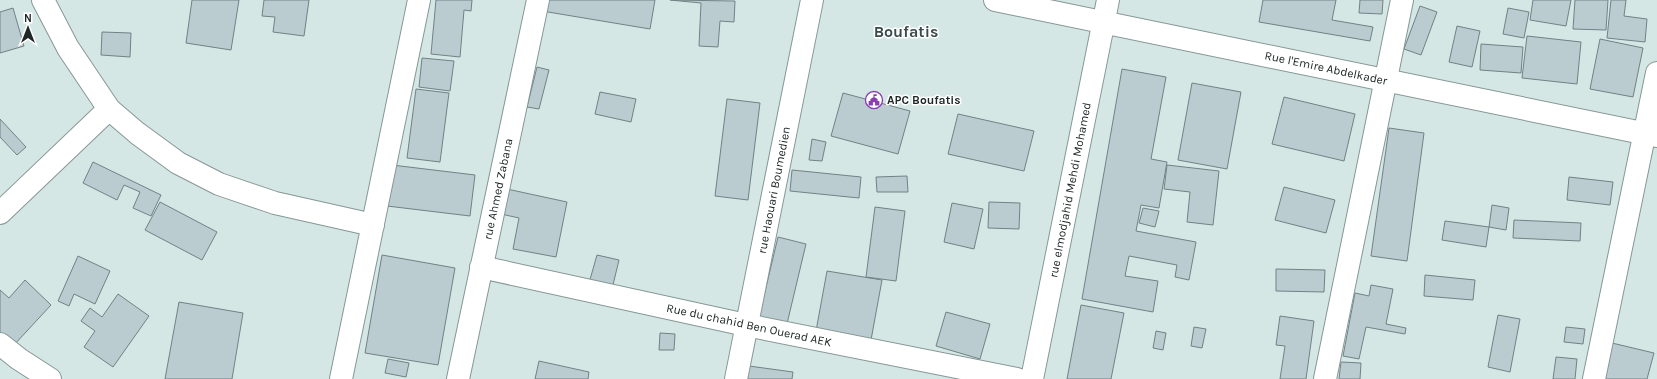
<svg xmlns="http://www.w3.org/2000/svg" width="1657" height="379" viewBox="0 0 1657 379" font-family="Karla,sans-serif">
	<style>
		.building { fill: #baccd0; stroke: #718285 }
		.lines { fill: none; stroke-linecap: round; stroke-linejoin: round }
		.street-casing { stroke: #869795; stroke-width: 24 }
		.secondary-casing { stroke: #869795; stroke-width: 24 }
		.street { stroke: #fff; stroke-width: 22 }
		.secondary { stroke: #fff; stroke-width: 22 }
		.labels { text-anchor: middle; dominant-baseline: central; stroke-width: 3; stroke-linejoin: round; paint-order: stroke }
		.street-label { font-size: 12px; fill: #202727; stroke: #fff }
		.poi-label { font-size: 12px; font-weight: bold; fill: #202727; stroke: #fff; text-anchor: start }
		.district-label { font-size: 16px; font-weight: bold; fill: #3a4a48; stroke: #fff }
	</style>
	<rect width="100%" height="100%" fill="#d4e7e5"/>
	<!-- building -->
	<path class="building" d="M192,0h47l-8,50 -45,-7z
		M264,0h45l-5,36 -31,-4 2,-15 -13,-1z
		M436,0h36l-1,11 -7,-1 -4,47 -29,-3z
		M544,0h111l-5,29 -108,-18z
		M670,0l65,1 -1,21 -14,-1 -2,26 -19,-1 2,-43z
		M1263,0h73l-4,20 41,7 -3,14 -111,-19z
		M1360,0h23l-1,14 -23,-1z
		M1533,0h38l-5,26 -36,-6z
		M1575,0h33l-2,30 -33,-1z
		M1611,0h15l-2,16 23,3 -2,23 -38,-4z
		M1420,6l17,6 -16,43 -17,-6z
		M13,8l11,38 -24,7v-41z
		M1508,8l21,4 -5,26 -21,-4z
		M1457,26l23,5 -8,36 -23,-5z
		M102,32l29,1 -1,24 -29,-2z
		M1527,36l54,6 -4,42 -55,-6z
		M1600,39l43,9 -10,49 -43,-8z
		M1481,44l42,3 -2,26 -41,-3z
		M422,58l32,3 -4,30 -31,-4z
		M537,67l12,3 -10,39 -12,-2z
		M1122,69l44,8 -15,82 16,3 -8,46 -18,-3 -5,26 60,11 -7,38 -14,-3 2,-12 -48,-9 -4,20 33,5 -5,31 -71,-13z
		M1192,83l49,9 -14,77 -49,-9z
		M416,89l33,4 -9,69 -33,-4z
		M600,92l36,7 -5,23 -36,-8z
		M843,93l67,18 -12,43 -67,-18z
		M1284,97l71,17 -11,47 -72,-17z
		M727,99l33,4 -12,97 -33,-4z
		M958,114l76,17 -10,40 -76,-17z
		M0,119l26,28 -9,8 -17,-18z
		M1389,128l35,5 -17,128 -36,-5z
		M812,139l14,3 -4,19 -13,-1z
		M93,162l68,33 -10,21 -18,-8 7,-16 -16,-7 -7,15 -34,-17z
		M392,165l83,10 -5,41 -83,-10z
		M1167,165l52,6 -6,54 -26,-3 3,-30 -26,-3z
		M792,170l69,7 -2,21 -69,-7z
		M907,176l1,16h-31l-1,-15z
		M1569,177l44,5 -3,23 -43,-5z
		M1284,187l51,13 -9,33 -51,-13z
		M507,189l60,13 -11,55 -43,-8 6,-31 -18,-4z
		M160,202l57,30 -15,28 -57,-30z
		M989,202l31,1 -1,26 -31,-1z
		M952,203l31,6 -9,40 -30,-7z
		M1492,205l17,3 -3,22 -17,-3z
		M875,207l30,4 -9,70 -30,-4z
		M1143,208l16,3 -4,16 -16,-4z
		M1514,220l67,3 -1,18 -67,-3z
		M1445,221l44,6 -3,20 -44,-7z
		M778,237l28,7 -20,84 -28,-7z
		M382,255l73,13 -17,97 -73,-12z
		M597,255l22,5 -7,29 -23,-6z
		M78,256l32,15 -15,33 -21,-10 -5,12 -11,-5z
		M1276,269l49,1 -1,22 -48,-1z
		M827,271l55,9 -11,60 -55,-9z
		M1425,275l50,5 -2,20 -49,-4z
		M25,280l26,25 -37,40 -14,-12v-43l9,8z
		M1371,285l22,4 -7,35 20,4 -1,6 -39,-7 -7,32 -16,-3 12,-63 14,3z
		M118,294l31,22 -36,51 -29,-20 11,-16 -14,-10 9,-13 12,9z
		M179,302l64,11 -11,66h-67z
		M1081,305l43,8 -13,66h-44z
		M946,312l44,12 -10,35 -44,-13z
		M1498,315l22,4 -10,53 -22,-5z
		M1280,316l34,5 -8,58h-26l5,-33 -9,-1z
		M1194,327l12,2 -4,19 -11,-2z
		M1566,327l19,2 -2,15 -19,-2z
		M1156,331l10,2 -3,17 -10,-2z
		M660,333l15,1 -1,16h-15z
		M1612,343l42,10 -7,26h-44z
		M1556,357l21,2 -2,20h-22z
		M388,359l21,4 -3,14 -21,-4z
		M539,361l50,11 -1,7h-53z
		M1341,362l20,1 -1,16h-21z
		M749,366l44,6 -1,7h-45z"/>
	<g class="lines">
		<!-- street casing -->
		<g class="street-casing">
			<path id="street" d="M43,0l25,48 41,61 28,24 41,30 41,21 56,19 98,22
				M0,213l109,-104
				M481,267l265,58 271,54
				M0,344l19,15 31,20
				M341,379l78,-379
				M458,379l80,-379
				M736,379l76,-379
				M1325,379l77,-379
				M1594,379l63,-306"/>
		</g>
		<!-- secondary casing -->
		<g class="secondary-casing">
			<path id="secondary" d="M995,0l662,136
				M1032,379l76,-379"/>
		</g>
		<!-- street -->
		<use href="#street" class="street"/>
		<!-- secondary -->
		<use href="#secondary" class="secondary"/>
	</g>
	<!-- icons -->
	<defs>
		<g id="civic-ring" transform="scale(0.9)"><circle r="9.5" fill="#fff" stroke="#883fb1" stroke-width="1.5"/><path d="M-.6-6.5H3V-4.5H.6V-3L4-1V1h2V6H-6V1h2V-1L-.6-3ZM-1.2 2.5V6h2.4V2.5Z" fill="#883fb1"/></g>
	</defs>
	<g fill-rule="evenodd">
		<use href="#civic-ring" x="874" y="100"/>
	</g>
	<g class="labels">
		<!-- street labels -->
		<g class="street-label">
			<text transform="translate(1326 68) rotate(12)">Rue l'Emire Abdelkader</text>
			<text transform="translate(498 189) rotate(-78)">rue Ahmed Zabana</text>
			<text transform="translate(774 190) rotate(-79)">rue Haouari Boumedien</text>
			<text transform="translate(1070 190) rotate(-79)">rue elmodjahid Mehdi Mohamed</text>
			<text transform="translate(749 325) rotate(12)">Rue du chahid Ben Ouerad AEK</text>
		</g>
		<!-- poi labels -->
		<g class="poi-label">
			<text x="887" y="100">APC Boufatis</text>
		</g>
		<!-- district labels -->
		<g class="district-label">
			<text x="906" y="31">Boufatis</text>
		</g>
	</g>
	<!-- north arrow -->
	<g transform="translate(28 28)" stroke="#ffffff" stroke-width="3" paint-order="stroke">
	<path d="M0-3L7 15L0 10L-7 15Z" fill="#202727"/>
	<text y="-6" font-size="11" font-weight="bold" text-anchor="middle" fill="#202727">N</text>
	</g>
</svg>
